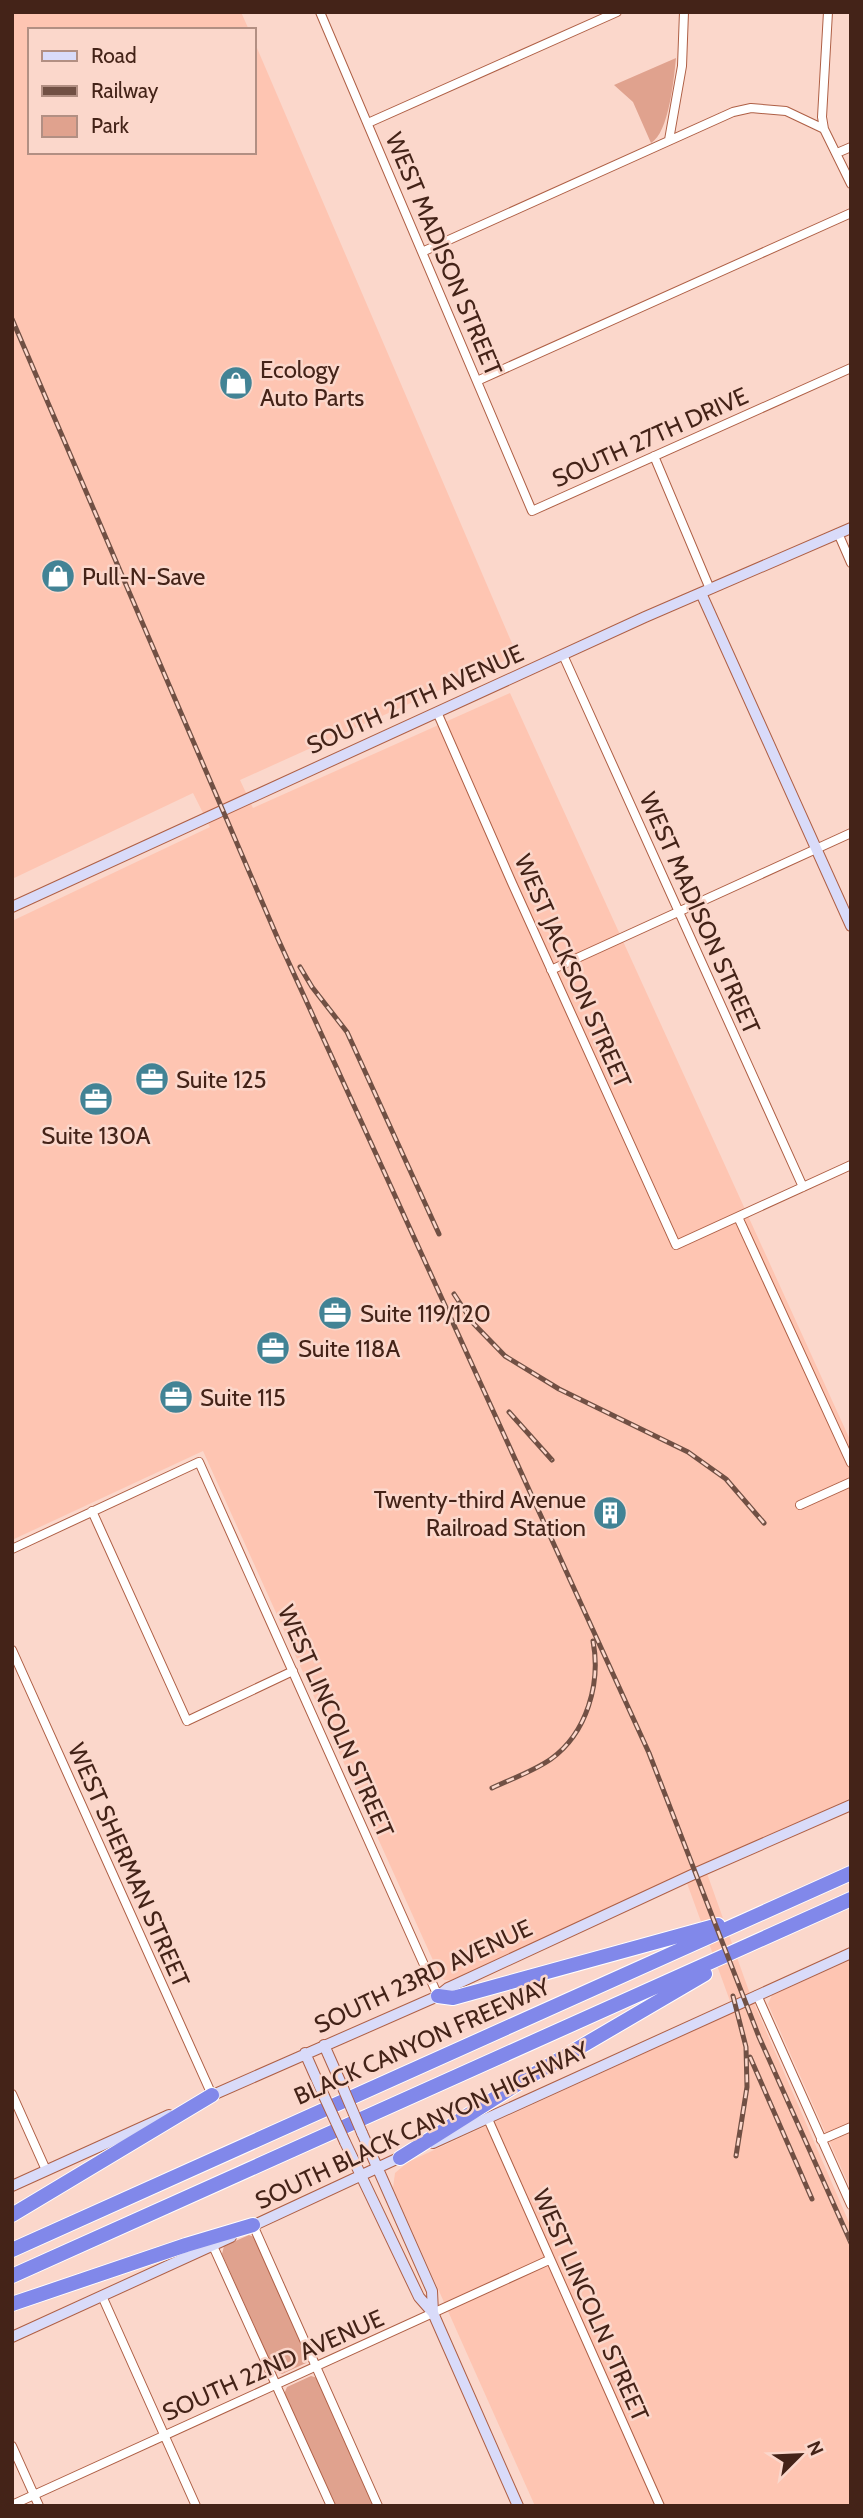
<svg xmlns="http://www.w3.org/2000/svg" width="863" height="2518" viewBox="0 0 863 2518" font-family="Cabin,sans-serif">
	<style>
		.built { fill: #fec5b2 }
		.green { fill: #e0a28e }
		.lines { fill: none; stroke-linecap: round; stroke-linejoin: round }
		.street-casing { stroke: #ae5f45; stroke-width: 10 }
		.secondary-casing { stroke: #ae5f45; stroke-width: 12 }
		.highway-casing { stroke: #fff; stroke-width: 16 }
		.street { stroke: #fff; stroke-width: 8 }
		.secondary { stroke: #d9dbf9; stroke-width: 10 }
		.highway { stroke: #8188ea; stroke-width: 14 }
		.rail-casing { stroke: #715044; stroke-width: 5 }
		.rail { stroke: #fbd7cb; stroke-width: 2.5; stroke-dasharray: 8; stroke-linecap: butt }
		.secondary-bridge-casing { stroke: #ae5f45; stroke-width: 12; stroke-linecap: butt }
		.secondary-bridge { stroke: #d9dbf9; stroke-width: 10 }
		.labels { text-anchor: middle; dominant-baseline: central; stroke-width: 5; stroke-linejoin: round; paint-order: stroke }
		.street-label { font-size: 24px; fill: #442318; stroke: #fbd7cb }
		.poi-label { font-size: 24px; fill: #442318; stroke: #fbd7cb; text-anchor: start }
	</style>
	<rect width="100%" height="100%" fill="#fbd7cb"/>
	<!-- built -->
	<path class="built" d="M12,12h229l8,18h-219v122h224v-111l263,614 -277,125 13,28 257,-115 341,749v356l-147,67 46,129 101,233v279h-316l-142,-318 2,-15 13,-11 326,-150 -50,-137 -233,105h-6l-4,-2 -238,-527 -191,89v-619l198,-94 -17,-34 -181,86z
		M851,1960v230l-83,-186 4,-9z"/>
	<!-- green -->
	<path class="green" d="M676,58c-2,20 -7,75 -25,85l-18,-41 -19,-17z
		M249,2235l5,2 55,120 -3,6 -24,11 -7,-2 -53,-118 2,-8z
		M311,2376l7,2 57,128h-40l-51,-112 3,-7z"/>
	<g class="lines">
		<!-- street casing -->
		<g class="street-casing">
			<path id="street" d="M320,12l212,499 319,-143
				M828,12l-6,105 2,12 27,55
				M368,123l249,-111
				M669,140l13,-74 2,-54
				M837,153l14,-6
				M422,252l311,-140 18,-4 35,3 38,18
				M477,381l374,-168
				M654,456l56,133
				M838,533l13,30
				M563,655l240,532
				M437,712l75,171 164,362 175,-80
				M551,970l300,-137
				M738,1217l113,246
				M800,1505l51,-23
				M92,1511l95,210 106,-50
				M12,1549l187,-87 239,534
				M12,1650l200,445
				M757,1995l94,210
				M12,2094l34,76
				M488,2119l172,387
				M821,2140l30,-13
				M253,2225l125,281
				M213,2246l118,260
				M102,2296l94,210
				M12,2446l27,60
				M12,2505l537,-245"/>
		</g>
		<!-- secondary casing -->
		<g class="secondary-casing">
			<path id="secondary" d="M701,593l150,333
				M12,907l633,-290 206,-89
				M324,2045l19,43
				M305,2053l19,43
				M206,2098l232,-102 10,-8 248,-115 155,-68
				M362,2133l70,158 1,22
				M345,2142l74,155 14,16 85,193
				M433,2143l418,-190
				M12,2186l157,-71
				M248,2228l157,-73
				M12,2337l219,-100"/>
		</g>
		<!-- highway casing -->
		<g class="highway-casing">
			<path id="highway" d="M438,1996l15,2 265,-73
				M400,2158l124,-78 181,-106
				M12,2215l200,-120
				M12,2250l839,-377
				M12,2276l839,-377
				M12,2304l174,-59 67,-20"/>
		</g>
		<!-- street -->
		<use href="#street" class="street"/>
		<!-- secondary -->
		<use href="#secondary" class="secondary"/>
		<!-- highway -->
		<use href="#highway" class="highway"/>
		<!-- rail casing -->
		<g class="rail-casing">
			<path id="rail" d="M12,319l266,620 371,814 110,284 92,206
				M300,967l12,20 35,45 92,202
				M454,1294l19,29 32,33 54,33 129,63 38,27 38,44
				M509,1412l43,48
				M492,1788c19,-9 42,-17 59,-29 36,-26 50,-76 42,-118
				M733,1996l13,51 1,40 -11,69
				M750,2057l62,142"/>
		</g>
		<!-- rail -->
		<use href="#rail" class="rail"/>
		<!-- secondary-bridge casing -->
		<g class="secondary-bridge-casing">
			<path id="secondary-bridge" d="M343,2088l19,45
				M324,2096l21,46"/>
		</g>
		<!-- secondary-bridge -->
		<use href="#secondary-bridge" class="secondary-bridge"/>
	</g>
	<!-- icons -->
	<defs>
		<g id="shop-disc" transform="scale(1.75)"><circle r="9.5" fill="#428395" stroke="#fbd7cb"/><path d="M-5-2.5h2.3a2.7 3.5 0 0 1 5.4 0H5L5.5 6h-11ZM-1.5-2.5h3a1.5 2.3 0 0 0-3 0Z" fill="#fff"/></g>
		<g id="office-disc" transform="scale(1.75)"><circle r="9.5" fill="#428395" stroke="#fbd7cb"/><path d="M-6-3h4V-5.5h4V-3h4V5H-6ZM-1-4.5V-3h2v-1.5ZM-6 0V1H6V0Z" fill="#fff"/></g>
		<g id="building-disc" transform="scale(1.75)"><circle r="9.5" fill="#428395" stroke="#fbd7cb"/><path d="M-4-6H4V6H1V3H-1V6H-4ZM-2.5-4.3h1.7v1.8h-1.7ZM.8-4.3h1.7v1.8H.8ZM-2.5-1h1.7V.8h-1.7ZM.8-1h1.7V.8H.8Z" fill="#fff"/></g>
	</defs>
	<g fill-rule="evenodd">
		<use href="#shop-disc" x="236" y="383"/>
		<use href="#shop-disc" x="58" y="576"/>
		<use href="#office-disc" x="152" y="1079"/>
		<use href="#office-disc" x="96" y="1099"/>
		<use href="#office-disc" x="335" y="1313"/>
		<use href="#office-disc" x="273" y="1348"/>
		<use href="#office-disc" x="176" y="1397"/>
		<use href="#building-disc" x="610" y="1513"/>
	</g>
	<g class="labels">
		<!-- street labels -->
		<g class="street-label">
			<text transform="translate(444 254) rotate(67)">WEST MADISON STREET</text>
			<text transform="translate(650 437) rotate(-24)">SOUTH 27TH DRIVE</text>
			<text transform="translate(415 699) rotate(-24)">SOUTH 27TH AVENUE</text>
			<text transform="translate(700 913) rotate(66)">WEST MADISON STREET</text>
			<text transform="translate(573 971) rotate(66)">WEST JACKSON STREET</text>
			<text transform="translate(336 1721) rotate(66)">WEST LINCOLN STREET</text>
			<text transform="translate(129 1865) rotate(66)">WEST SHERMAN STREET</text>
			<text transform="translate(423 1976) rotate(-25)">SOUTH 23RD AVENUE</text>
			<text transform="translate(422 2041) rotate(-24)">BLACK CANYON FREEWAY</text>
			<text transform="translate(422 2125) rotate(-25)">SOUTH BLACK CANYON HIGHWAY</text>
			<text transform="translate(591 2305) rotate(66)">WEST LINCOLN STREET</text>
			<text transform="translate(273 2365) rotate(-24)">SOUTH 22ND AVENUE</text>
		</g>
		<!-- poi labels -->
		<g class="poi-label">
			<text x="260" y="369">Ecology<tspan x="260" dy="28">Auto Parts</tspan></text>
			<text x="82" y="576">Pull-N-Save</text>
			<text x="176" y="1079">Suite 125</text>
			<text x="96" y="1135" text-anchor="middle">Suite 130A</text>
			<text x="360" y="1313">Suite 119/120</text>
			<text x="298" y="1348">Suite 118A</text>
			<text x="200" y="1397">Suite 115</text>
			<text x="586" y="1499" text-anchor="end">Twenty-third Avenue<tspan x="586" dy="28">Railroad Station</tspan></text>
		</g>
	</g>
	<!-- border -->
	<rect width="863" height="2518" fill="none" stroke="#442318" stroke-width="28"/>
	<!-- legend -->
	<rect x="28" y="28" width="228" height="126" fill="#fbd7cb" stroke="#b28f83" stroke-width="2"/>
	<rect x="42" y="51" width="35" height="10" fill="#d9dbf9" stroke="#b28f83" stroke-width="2"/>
	<text x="91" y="63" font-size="21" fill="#442318">Road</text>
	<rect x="42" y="86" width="35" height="10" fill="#715044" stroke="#b28f83" stroke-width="2"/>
	<text x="91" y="98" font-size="21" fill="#442318">Railway</text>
	<rect x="42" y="116" width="35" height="21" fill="#e0a28e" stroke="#b28f83" stroke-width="2"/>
	<text x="91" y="133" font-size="21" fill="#442318">Park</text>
	<!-- north arrow -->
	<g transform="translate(800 2455) rotate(66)" stroke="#fbd7cb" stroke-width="5" paint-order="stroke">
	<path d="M0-5L12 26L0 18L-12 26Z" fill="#442318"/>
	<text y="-10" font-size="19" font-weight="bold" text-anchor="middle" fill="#442318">N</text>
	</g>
</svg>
